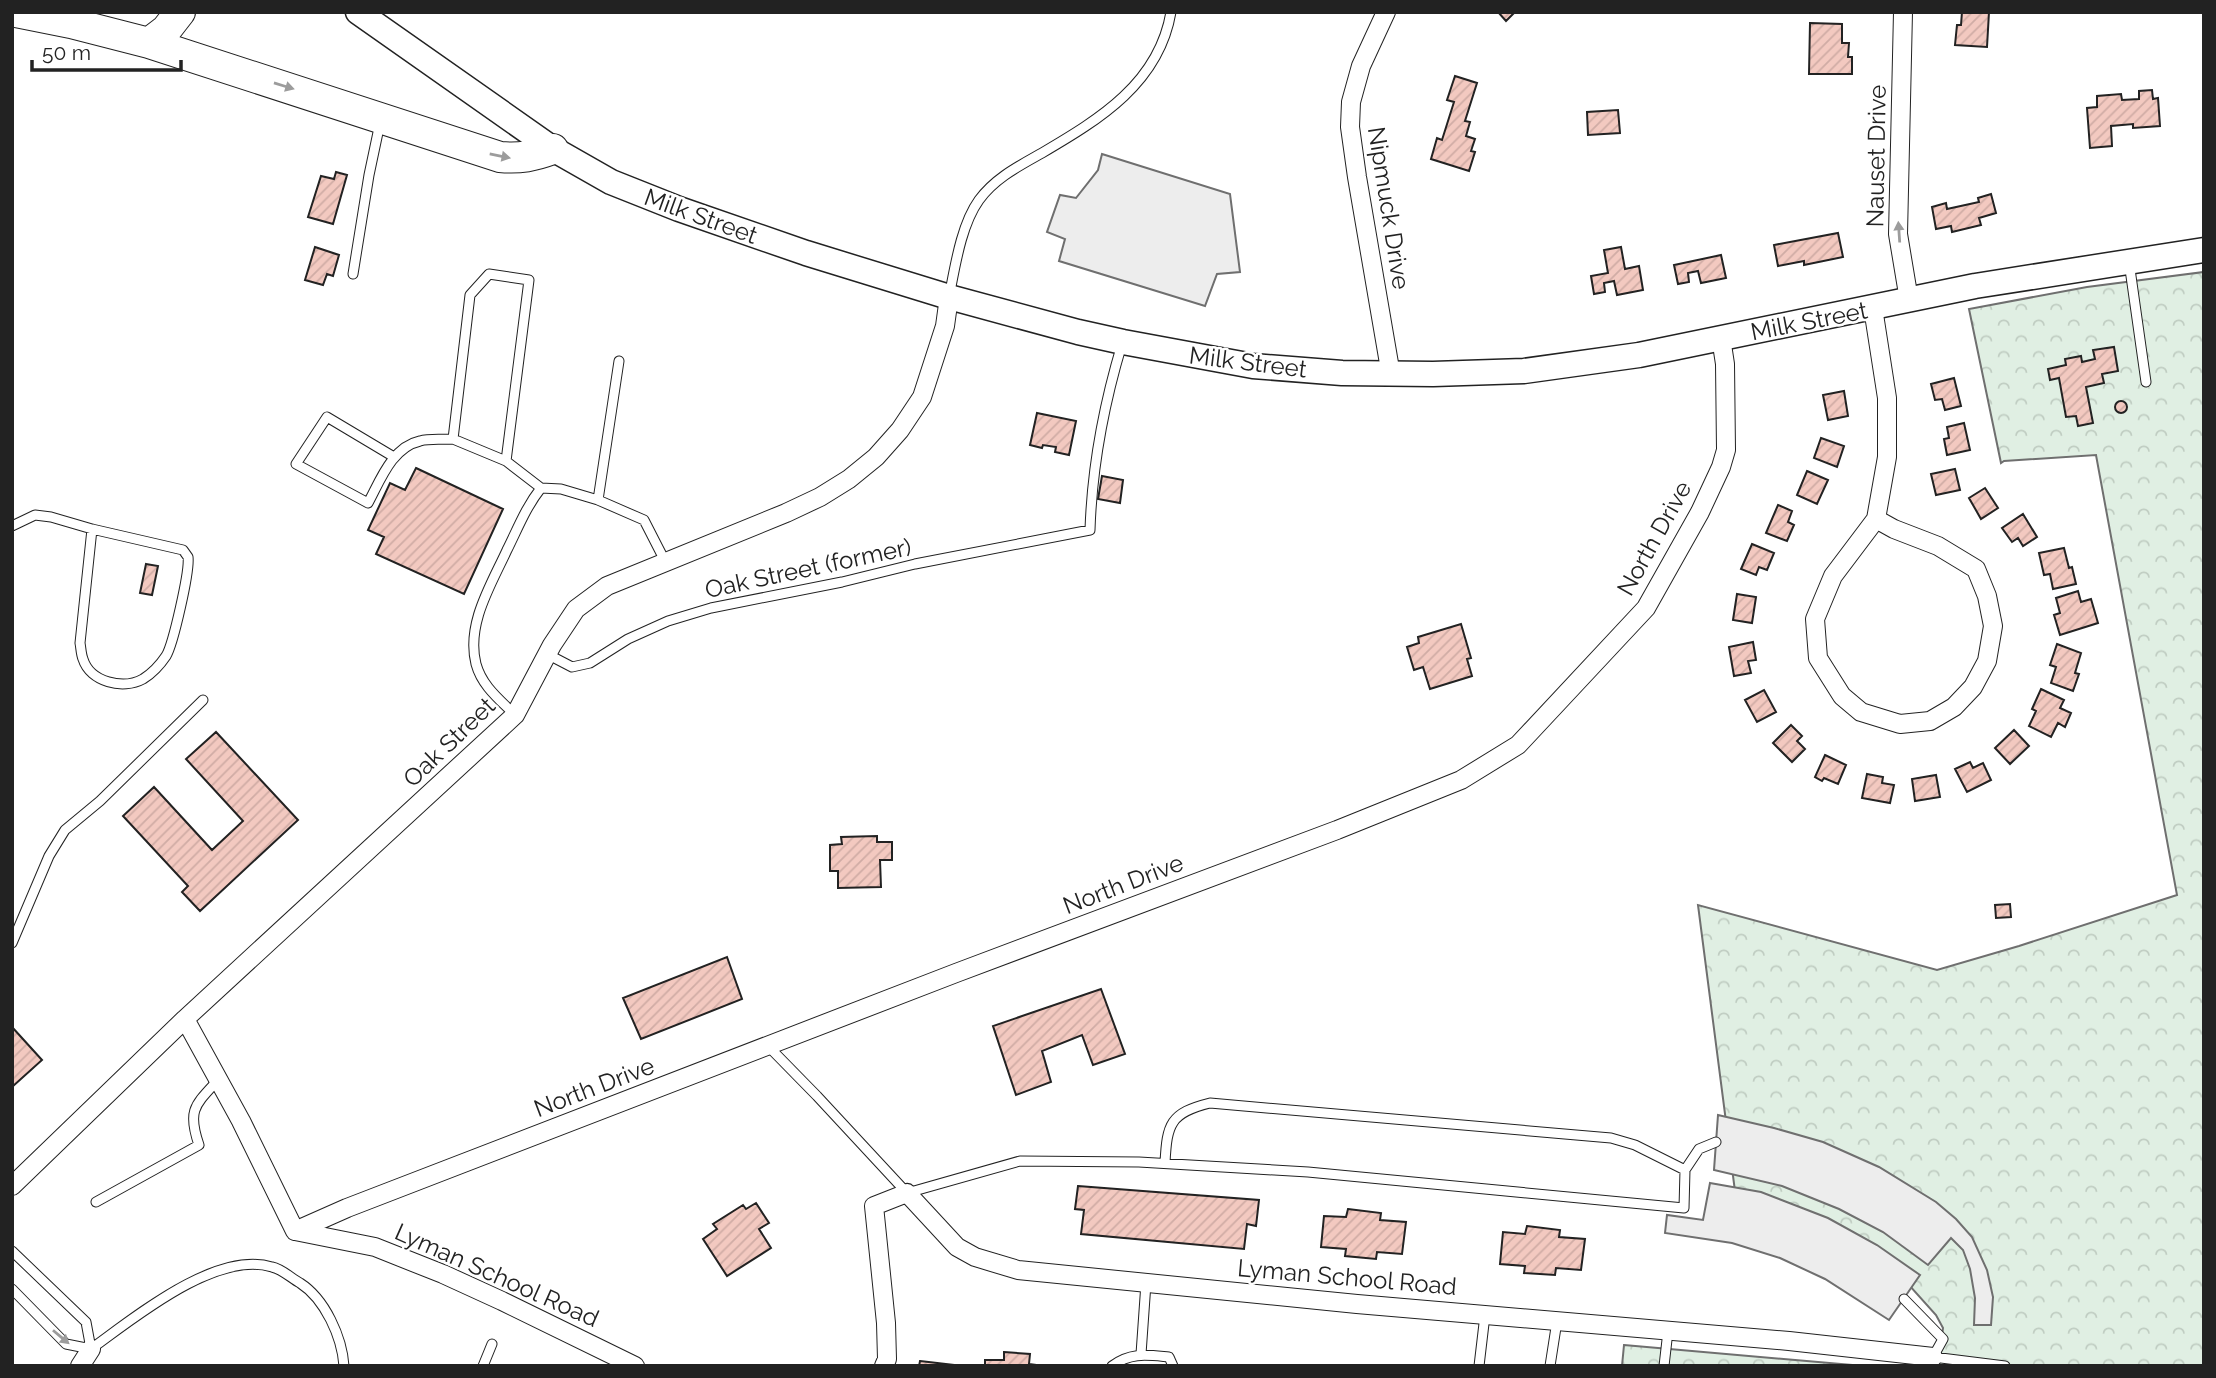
<svg xmlns="http://www.w3.org/2000/svg" width="2216" height="1378" viewBox="0 0 2216 1378" font-family="Raleway,sans-serif">
	<style>
		.forest { fill: url(#forest-crowns); stroke: #6f6f6f; stroke-width: 2 }
		.parking { fill: #ededed; stroke: #6f6f6f; stroke-width: 2 }
		.building { fill: url(#building-hatch); stroke: #222; stroke-width: 2 }
		.lines { fill: none; stroke-linecap: round; stroke-linejoin: round }
		.service-casing { stroke: #222; stroke-width: 11 }
		.minor-casing { stroke: #222; stroke-width: 20 }
		.secondary-casing { stroke: #222; stroke-width: 27 }
		.trunk-casing { stroke: #222; stroke-width: 32 }
		.service { stroke: #fff; stroke-width: 9 }
		.minor { stroke: #fff; stroke-width: 18 }
		.secondary { stroke: #fff; stroke-width: 24 }
		.trunk { stroke: #fff; stroke-width: 30 }
		.oneway { fill: #9c9c9c }
		.labels { text-anchor: middle; dominant-baseline: central; stroke-width: 5; stroke-linejoin: round; paint-order: stroke }
		.street-label { font-size: 24px; fill: #222; stroke: #fff }
	</style>
	<defs>
		<pattern id="forest-crowns" width="20" height="18" patternUnits="userSpaceOnUse" patternTransform="scale(1.75)"><rect width="20" height="18" fill="#e0efe3"/><path d="M2 6a3 3 0 1 1 6 0M12 15a3 3 0 1 1 6 0" fill="none" stroke="#c0cdc2"/></pattern>
		<pattern id="building-hatch" width="6" height="6" patternUnits="userSpaceOnUse" patternTransform="scale(1.75)"><rect width="6" height="6" fill="#f3c9c0"/><path d="M-1 1l2-2M0 6l6-6M5 7l2-2" fill="none" stroke="#d0aca5"/></pattern>
	</defs>
	<rect width="100%" height="100%" fill="#fff"/>
	<!-- forest -->
	<path class="forest" d="M2204,272v1094h-266l5,-38 -7,-13 -35,-39 -165,-77 -38,-294 239,65 82,-24 158,-51 -81,-440 -92,6 -3,2 -32,-154 118,-22z
		M1624,1345l240,21h-242z"/>
	<!-- parking -->
	<path class="parking" d="M1102,154l128,40 10,78 -23,2 -12,32 -146,-45 6,-22 -18,-7 13,-37 16,3 22,-28z
		M1718,1115l56,13 49,14 56,25 57,35 20,17 16,18 15,33 6,27 -2,28h-17l1,-27 -5,-29 -7,-19 -12,-12 -23,27 -45,-33 -44,-23 -57,-23 -68,-16z
		M1710,1183l51,9 67,26 49,27 43,30 -31,45 -64,-41 -45,-21 -48,-15 -67,-10 2,-18 36,5z"/>
	<!-- building -->
	<path class="building" d="M1498,12h17l-9,9z
		M1962,12h27l-2,35 -32,-2 2,-20h4z
		M1810,23l32,1v19h7l-1,14h4v17h-43z
		M1455,76l22,7 -12,38 5,1 -4,14 9,3 -4,12 4,1 -6,19 -38,-12 6,-21 5,2 12,-38 -7,-2z
		M2152,90l1,9 5,-1 2,28 -27,2v-4l-22,2 1,20 -22,2 -3,-40 10,-1v-11l24,-2 1,6 17,-1v-8z
		M1618,110l2,23 -32,2 -1,-23z
		M336,172l11,3 -14,49 -25,-7 13,-41 13,3z
		M1991,194l5,19 -17,5 2,7 -29,7 -1,-6 -15,3 -4,-22 14,-4 1,6 32,-7 -1,-4z
		M1838,233l5,24 -39,8v-4l-26,5 -4,-21z
		M315,247l24,8 -6,21 -6,-2 -4,11 -18,-5z
		M1621,247l4,22 14,-3 4,24 -26,5 -3,-14 -10,2 1,9 -11,2 -3,-18 17,-3 -4,-23z
		M1721,255l5,23 -25,5 -3,-12 -10,2 1,9 -11,2 -4,-19z
		M2114,347l4,24 -16,3 2,9 -18,4 7,36 -15,3 -2,-10 -10,1 -7,-39 -9,2 -2,-11 18,-4 -1,-6 16,-3 1,6 13,-3 -2,-9z
		M1954,378l7,28 -16,4 -3,-11 -7,1 -4,-16z
		M1844,391l4,25 -20,4 -5,-25z
		M2115 407a6 6 0 1 1 12 0a6 6 0 1 1-12 0Z
		M1037,413l39,8 -7,34 -14,-3 1,-5 -13,-2 -1,3 -12,-3z
		M1964,423l6,27 -23,5 -3,-16 5,-1 -2,-11z
		M1821,438l23,8 -7,21 -23,-9z
		M416,468l87,41 -39,85 -88,-40 8,-17 -16,-7 22,-47 15,7z
		M1955,469l5,21 -24,5 -5,-21z
		M1807,471l21,9 -11,24 -20,-9z
		M1102,476l21,4 -3,23 -22,-4z
		M1985,488l13,20 -17,11 -12,-21z
		M1778,505l14,6 -4,11 6,3 -7,16 -21,-8z
		M2023,514l14,23 -14,9 -5,-8 -6,4 -10,-14z
		M1752,544l22,9 -7,17 -8,-3 -3,8 -15,-6z
		M2064,548l5,20 3,-1 4,17 -23,5 -3,-15 -6,1 -5,-22z
		M146,564l12,2 -6,29 -12,-2z
		M2078,591l3,11 10,-3 7,24 -38,12 -6,-20 6,-2 -4,-15z
		M1737,594l19,3 -4,26 -19,-3z
		M1461,624l10,34 -4,1 5,17 -42,13 -7,-22 -9,3 -7,-23 12,-4 -1,-6z
		M1753,642l3,18 -8,1 3,12 -17,3 -5,-29z
		M2057,644l24,9 -6,20 4,1 -6,17 -22,-8 5,-16 -6,-2z
		M2041,689l23,11 -4,8 11,5 -6,14 -7,-4 -7,14 -22,-11 7,-15 -4,-2z
		M1764,690l12,22 -19,10 -12,-22z
		M1791,725l11,11 -5,5 8,8 -13,13 -19,-19z
		M2014,730l15,16 -19,18 -15,-16z
		M216,732l82,88 -98,91 -18,-19 6,-6 -65,-70 31,-29 58,63 31,-29 -57,-62z
		M1825,755l21,10 -8,19 -14,-6 -2,3 -7,-4z
		M1970,762l3,6 10,-5 8,17 -24,12 -12,-23z
		M1867,774l16,3 -1,6 12,2 -4,18 -28,-5z
		M1936,775l4,22 -25,4 -3,-22z
		M877,836v6h15v18h-12l1,27 -43,1v-17h-8v-26l12,-1 -1,-7z
		M2010,904l1,13 -15,1 -1,-13z
		M727,957l15,42 -101,40 -18,-41z
		M1101,989l24,65 -32,11 -11,-30 -40,16 9,31 -35,13 -23,-69z
		M12,1027l30,33 -30,27z
		M1078,1186l181,14 -3,26 -9,-2 -3,25 -163,-15 3,-24 -9,-1z
		M756,1203l13,20 -10,6 12,19 -44,28 -24,-37 14,-10 -4,-5 30,-19 3,4z
		M1348,1209l33,4 -1,7 26,2 -4,32 -25,-2 -1,7 -31,-3 1,-7 -25,-2 3,-31 22,1z
		M1527,1226l33,4 -1,7 26,2 -4,31 -25,-2 -1,7 -31,-2 1,-7 -25,-2 3,-32 22,2z
		M1004,1352l26,2 -1,10 15,2h-59v-6h19z
		M920,1361l43,5h-44z"/>
	<g class="lines">
		<!-- service casing -->
		<g class="service-casing">
			<path id="service" d="M2129,262l17,120
				M353,274l16,-99 11,-52
				M949,297c6,-30 12,-72 30,-97 16,-22 40,-34 63,-47 58,-34 117,-70 129,-141
				M619,361l-21,139 46,20 21,41
				M453,439l53,22
				M394,457l-67,-40 -31,47 72,39c12,-22 24,-56 52,-62 10,-3 22,-1 33,-2l17,-144 19,-21 40,6 -23,181 35,27
				M12,526l23,-11 16,2 41,12 91,21 5,7c2,14 -15,88 -22,99 -6,9 -15,18 -23,23 -20,11 -53,3 -60,-20 -2,-5 -2,-11 -3,-16l12,-114
				M547,654l25,13 18,-4 38,-24 40,-18 43,-13 131,-26 73,-18 175,-34c2,-63 14,-126 32,-186
				M515,715c-16,-16 -33,-29 -39,-51 -10,-40 15,-79 31,-114 11,-22 19,-43 34,-62l20,1 37,11
				M12,943l37,-87 16,-26 35,-29 103,-101
				M768,1046l49,50 90,97 113,-32 119,1 169,10 376,36 1,-38 14,-21 17,-7
				M1165,1163c2,-39 5,-50 45,-60l401,35 24,7 50,25
				M96,1202l103,-57c-12,-35 -4,-40 19,-65
				M12,1251l74,71 5,27 -25,-5 -54,-55
				M1904,1299l39,40 -10,18 72,9
				M91,1349c43,-31 125,-99 181,-82 10,2 19,11 28,16 25,16 42,54 44,83
				M1141,1354l5,-71
				M483,1366l9,-22
				M1112,1366c19,-14 35,-11 57,-9l4,9
				M1479,1366l6,-51
				M1550,1366l7,-45
				M1664,1366l4,-35"/>
		</g>
		<!-- minor casing -->
		<g class="minor-casing">
			<path id="minor" d="M1386,12l-25,54 -10,36 -1,25 7,50 34,198
				M1903,12l-5,222 11,66
				M1873,308l14,90v59l-11,62 -43,57 -18,43 3,39 24,38 19,16 39,12 30,-3 24,-14 19,-20 14,-26 6,-35 -6,-30 -11,-27 -38,-23 -44,-17 -18,-10
				M185,1019l56,102 54,110
				M12,1186l173,-167 330,-304 37,-70 24,-36 31,-23 179,-73 34,-16 29,-18 27,-22 24,-27 22,-33 23,-71 4,-29
				M295,1231l52,-23 609,-235 381,-143 124,-50 57,-35 128,-137 54,-96 21,-45 5,-17 -1,-86 -4,-26
				M295,1231l80,16 68,27 59,27 133,65
				M80,1366l11,-17
				M884,1366l3,-7 -1,-36 -12,-117 33,-13 50,54 18,10 43,13 339,34 432,37 144,16"/>
		</g>
		<!-- secondary casing -->
		<g class="secondary-casing">
			<path id="secondary" d="M358,12l195,137 58,33 68,27 127,44 143,44 129,35 45,10 130,24 89,7 91,1 91,-3 115,-16 336,-69 229,-36"/>
		</g>
		<!-- trunk casing -->
		<g class="trunk-casing">
			<path id="trunk" d="M16,12l55,11 78,20 351,114c20,2 34,-1 53,-8
				M149,43l17,-13 14,-18"/>
		</g>
		<!-- service -->
		<use href="#service" class="service"/>
		<!-- minor -->
		<use href="#minor" class="minor"/>
		<!-- secondary -->
		<use href="#secondary" class="secondary"/>
		<!-- trunk -->
		<use href="#trunk" class="trunk"/>
	</g>
	<!-- one-way arrows -->
	<defs><path id="oneway-solid" d="M-6-.8H1V-3.2L6.5 0L1 3.2V.8H-6Z" transform="scale(1.75)"/></defs>
	<g class="oneway">
		<use href="#oneway-solid" transform="translate(284 86) rotate(17)"/>
		<use href="#oneway-solid" transform="translate(500 156) rotate(11)"/>
		<use href="#oneway-solid" transform="translate(1899 232) rotate(-94)"/>
		<use href="#oneway-solid" transform="translate(61 1337) rotate(40)"/>
	</g>
	<g class="labels">
		<!-- street labels -->
		<g class="street-label">
			<text transform="translate(1876 156) rotate(-89)">Nauset Drive</text>
			<text transform="translate(1389 208) rotate(81)">Nipmuck Drive</text>
			<text transform="translate(701 216) rotate(20)">Milk Street</text>
			<text transform="translate(1809 321) rotate(-11)">Milk Street</text>
			<text transform="translate(1248 362) rotate(7)">Milk Street</text>
			<text transform="translate(1654 538) rotate(-61)">North Drive</text>
			<text transform="translate(808 568) rotate(-12)">Oak Street (former)</text>
			<text transform="translate(449 742) rotate(-44)">Oak Street</text>
			<text transform="translate(1123 884) rotate(-21)">North Drive</text>
			<text transform="translate(594 1087) rotate(-21)">North Drive</text>
			<text transform="translate(497 1275) rotate(24)">Lyman School Road</text>
			<text transform="translate(1347 1277) rotate(5)">Lyman School Road</text>
		</g>
	</g>
	<!-- border -->
	<rect width="2216" height="1378" fill="none" stroke="#222222" stroke-width="28"/>
	<!-- scale -->
	<path d="M32 60v10h149v-10" fill="none" stroke="#222222" stroke-width="3.5"/>
	<text x="42" y="60" font-size="21" fill="#222222" stroke="#ffffff" stroke-width="5" paint-order="stroke">50 m</text>
</svg>
